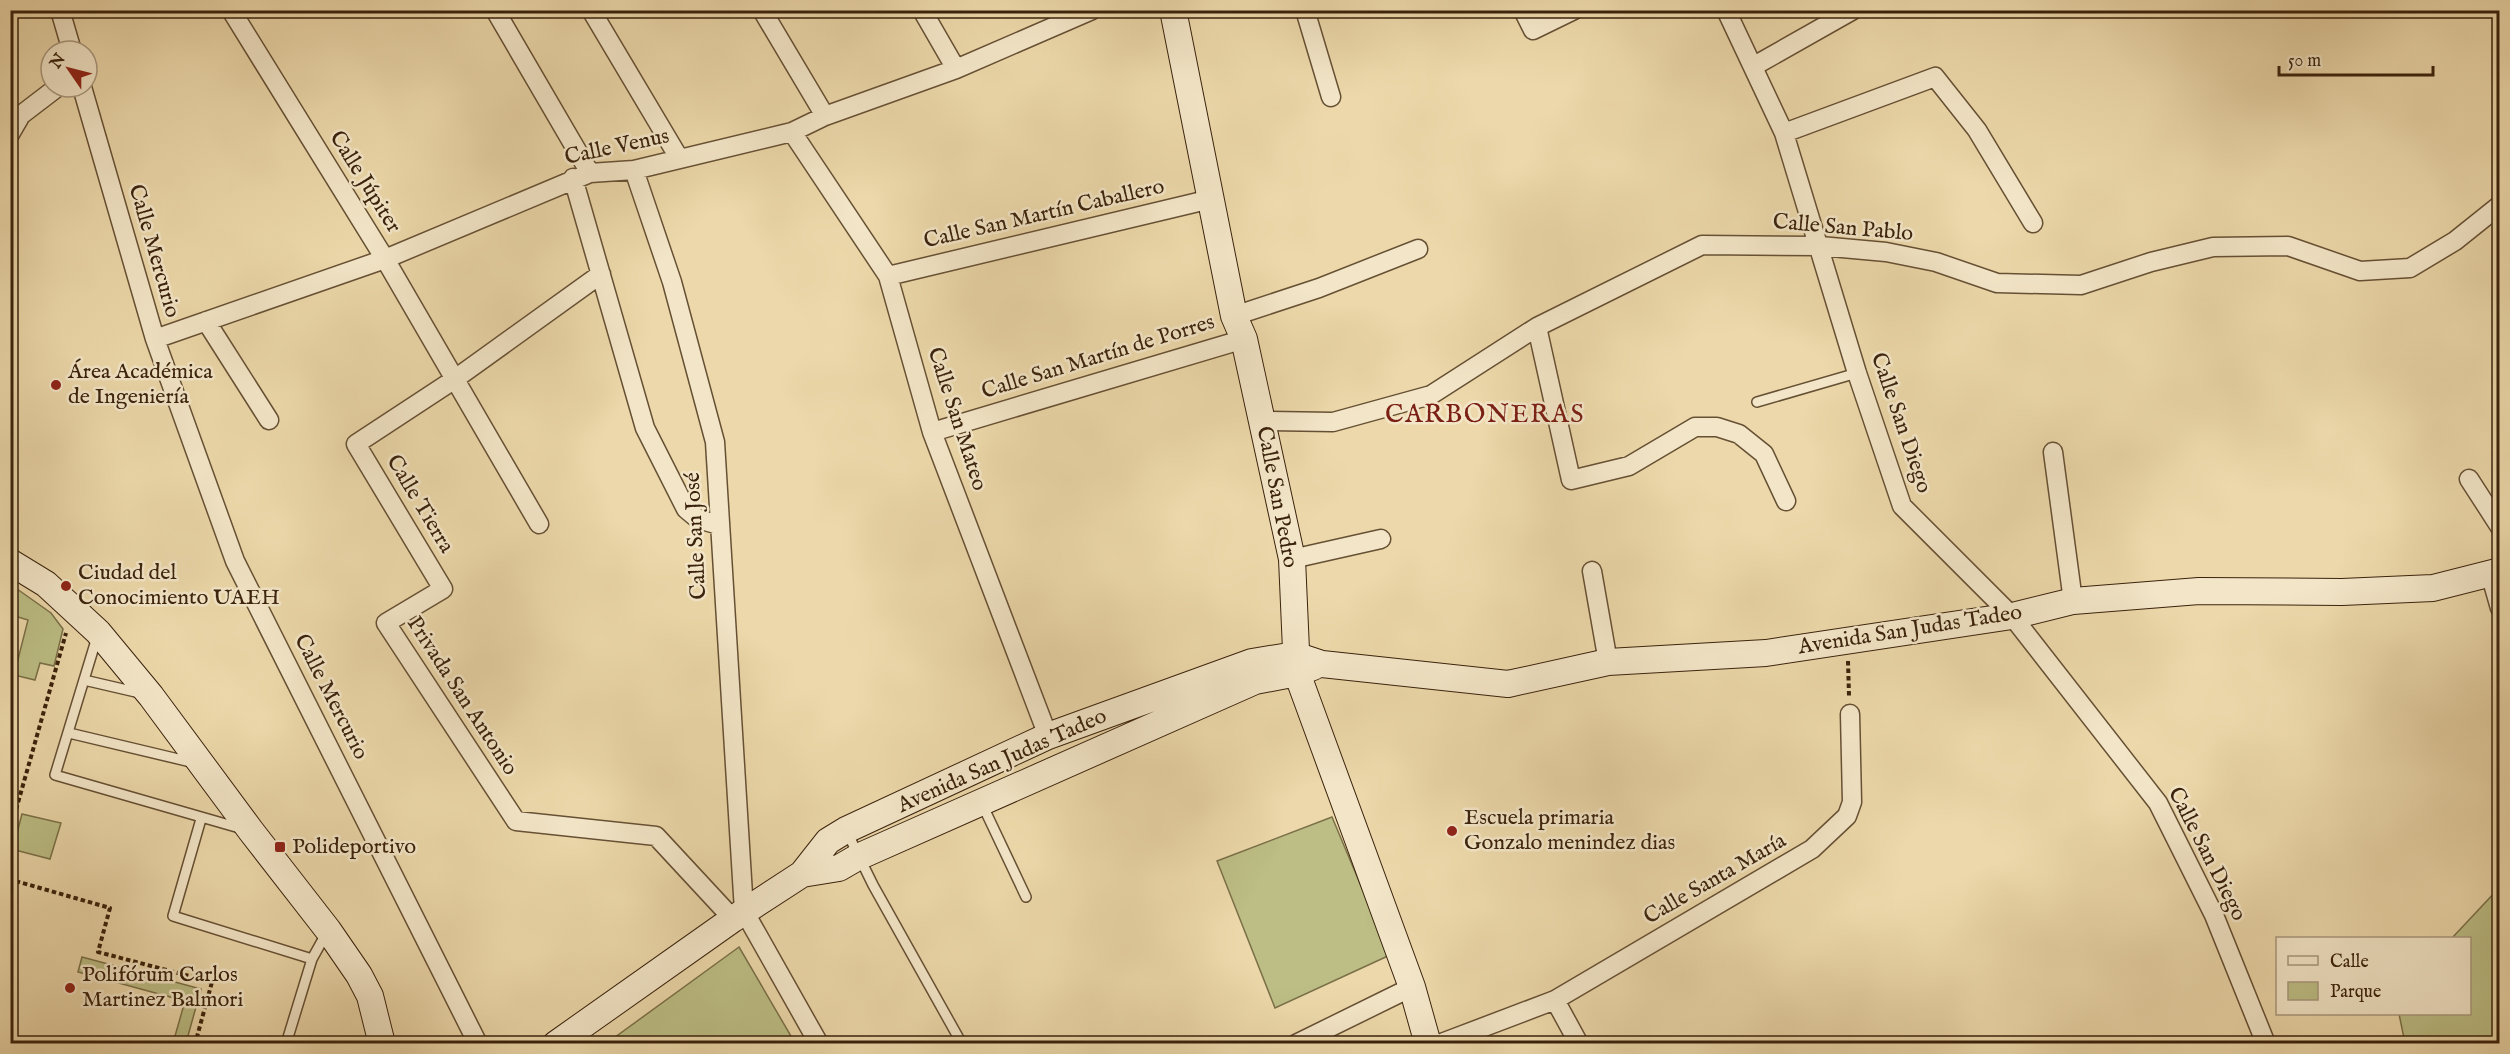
<svg xmlns="http://www.w3.org/2000/svg" width="2510" height="1054" viewBox="0 0 2510 1054" font-family="'IM FELL English',serif">
	<style>
		.green { fill: #bcbe85; stroke: #7b7048; stroke-width: 1.5 }
		.lines { fill: none; stroke-linecap: round; stroke-linejoin: round }
		.lane-casing { stroke: #665034; stroke-width: 12 }
		.street-casing { stroke: #665034; stroke-width: 21 }
		.secondary-casing { stroke: #3a220c; stroke-width: 28 }
		.path { stroke: #3a220c; stroke-width: 4; stroke-dasharray: 4.5 3; stroke-linecap: butt }
		.lane { stroke: #f3e6c8; stroke-width: 9 }
		.street { stroke: #f3e6c8; stroke-width: 18 }
		.secondary { stroke: #f3e6c8; stroke-width: 26 }
		.poi-dot { fill: #8f2418; stroke: #f3e6c8; stroke-width: 2 }
		.labels { text-anchor: middle; dominant-baseline: central; stroke-width: 5; stroke-linejoin: round; paint-order: stroke }
		.street-label { font-size: 22px; fill: #3a220c; stroke: #f3e6c8 }
		.poi-label { font-size: 22px; fill: #3a220c; stroke: #f3e6c8; text-anchor: start }
		.quarter-label { font-size: 26px; letter-spacing: 1.5px; fill: #7a1f14; stroke: #f3e6c8 }
	</style>
	<rect width="100%" height="100%" fill="#ecd8aa"/>
	<filter id="stains"><feTurbulence type="fractalNoise" baseFrequency=".00333" numOctaves="4"/><feColorMatrix values="0 0 0 0 .2 0 0 0 0 .09 0 0 0 0 .02 0 0 0 .5 -.17"/></filter>
	<radialGradient id="worn" r=".72"><stop offset=".6" stop-color="#630" stop-opacity="0"/><stop offset="1" stop-color="#630" stop-opacity=".3"/></radialGradient>
	<!-- green -->
	<path class="green" d="M10,584l41,29 12,16 -9,37 -14,-3 -5,17 -21,-5 14,-55 -17,-5z
		M22,814l39,9 -11,36 -39,-10v-13l5,1z
		M1332,817l58,138 -115,53 -58,-147z
		M2499,888v155h-94l-6,-29h71v-76h-18z
		M739,947l56,96h-188z
		M82,957l119,32 -15,54h-13l12,-42 -107,-29z"/>
	<g class="lines">
		<!-- lane casing -->
		<g class="lane-casing">
			<path id="lane" d="M1757,402l100,-29
				M97,637l-42,138 188,54
				M84,680l56,13
				M69,733l126,30
				M982,804l44,93
				M201,819l-28,97 139,43
				M847,832l26,53 89,159
				M286,1044l26,-85 15,-27"/>
		</g>
		<!-- street casing -->
		<g class="street-casing">
			<path id="street" d="M60,10l12,41
				M231,10l154,249 154,265
				M495,10l95,163
				M591,10l88,148
				M762,10l63,106
				M922,10l34,59
				M1305,10l26,87
				M1523,10l10,20 41,-20
				M1726,10l58,123 73,240 45,133 110,110 146,187 56,112 52,129
				M1754,66l99,-56
				M82,87l73,252 80,222 243,483
				M792,132l96,144 44,156 116,304
				M1784,133l151,-56 42,53 56,93
				M10,134l11,-19 34,-26
				M634,170l38,112 43,160 29,469 75,133
				M573,178l72,250 41,81 12,10 21,6
				M601,274l-146,105 -99,65 87,145 -57,34 130,198 140,15 77,83
				M888,276l323,-77
				M1234,316l85,-28 99,-39
				M206,321l63,99
				M1537,327l34,153 58,-14 66,-39h22l22,7 25,20 22,47
				M155,339l230,-80 205,-86 44,-3 158,-38 33,-16 131,-47 136,-59
				M1263,421l70,1 98,-27 106,-68 165,-82 118,1 66,6 50,10 61,21 84,2 70,-23 62,-15 75,-1 72,25 50,-3 45,-27 45,-36
				M932,432l312,-93
				M2053,452l20,149
				M2469,479l31,48
				M1292,559l89,-20
				M1592,571l16,91
				M2490,573l10,35
				M1555,1000l24,44
				M1296,1044l116,-57
				M1439,1044l116,-44 257,-151 35,-33 5,-14 -2,-88"/>
		</g>
		<!-- secondary casing -->
		<g class="secondary-casing">
			<path id="secondary" d="M1173,10l61,306 10,23 48,220 5,114 115,314 16,57
				M10,562l36,22 52,48 53,64 100,135 77,99 31,45 11,21 12,48
				M802,874l37,-6 19,-11 397,-176 42,-8 16,-6
				M556,1044l177,-125 69,-45 26,-33 18,-11 202,-94 204,-74 43,-7 27,9 186,20 100,-22 158,-9 246,-37 61,-15 126,-10 143,1 91,-4 67,-17"/>
		</g>
		<!-- path -->
		<path class="path" d="M1848,661l1,35
			M10,831l56,-198
			M10,883l2,-3 98,28 -12,44 114,30 -17,62"/>
		<!-- lane -->
		<use href="#lane" class="lane"/>
		<!-- street -->
		<use href="#street" class="street"/>
		<!-- secondary -->
		<use href="#secondary" class="secondary"/>
	</g>
	<!-- markers -->
	<g class="poi-dot">
		<circle cx="56" cy="385" r="6"/>
		<circle cx="66" cy="586" r="6"/>
		<circle cx="1452" cy="831" r="6"/>
		<rect x="274" y="841" width="12" height="12" rx="3"/>
		<circle cx="70" cy="988" r="6"/>
	</g>
	<g class="labels">
		<!-- street labels -->
		<g class="street-label">
			<text transform="translate(617 147) rotate(-12)">Calle Venus</text>
			<text transform="translate(365 182) rotate(58)">Calle Júpiter</text>
			<text transform="translate(1044 214) rotate(-13)">Calle San Martín Caballero</text>
			<text transform="translate(1843 228) rotate(5)">Calle San Pablo</text>
			<text transform="translate(154 251) rotate(74)">Calle Mercurio</text>
			<text transform="translate(1098 357) rotate(-17)">Calle San Martín de Porres</text>
			<text transform="translate(957 419) rotate(72)">Calle San Mateo</text>
			<text transform="translate(1901 423) rotate(71)">Calle San Diego</text>
			<text transform="translate(1277 497) rotate(79)">Calle San Pedro</text>
			<text transform="translate(420 504) rotate(59)">Calle Tierra</text>
			<text transform="translate(696 536) rotate(-93)">Calle San José</text>
			<text transform="translate(1910 630) rotate(-9)">Avenida San Judas Tadeo</text>
			<text transform="translate(462 696) rotate(57)">Privada San Antonio</text>
			<text transform="translate(331 697) rotate(63)">Calle Mercurio</text>
			<text transform="translate(1002 761) rotate(-24)">Avenida San Judas Tadeo</text>
			<text transform="translate(2207 854) rotate(63)">Calle San Diego</text>
			<text transform="translate(1715 879) rotate(-30)">Calle Santa María</text>
		</g>
		<!-- poi labels -->
		<g class="poi-label">
			<text x="68" y="372">Área Académica<tspan x="68" dy="25">de Ingeniería</tspan></text>
			<text x="78" y="573">Ciudad del<tspan x="78" dy="25">Conocimiento UAEH</tspan></text>
			<text x="1464" y="818">Escuela primaria<tspan x="1464" dy="25">Gonzalo menindez dias</tspan></text>
			<text x="292" y="847">Polideportivo</text>
			<text x="82" y="975">Polifórum Carlos<tspan x="82" dy="25">Martinez Balmori</tspan></text>
		</g>
		<!-- quarter labels -->
		<g class="quarter-label">
			<text x="1485" y="414">CARBONERAS</text>
		</g>
	</g>
	<!-- margin -->
	<rect width="2510" height="1054" fill="none" stroke="#ecd8aa" stroke-width="36"/>
	<rect x="12" y="12" width="2486" height="1030" fill="none" stroke="#3a220c" stroke-width="3"/>
	<rect x="18" y="18" width="2474" height="1018" fill="none" stroke="#3a220c" stroke-width="1.5"/>
	<!-- legend -->
	<rect x="2276" y="937" width="195" height="78" fill="#f3e6c8" stroke="#a9987d" stroke-width="1.5"/>
	<rect x="2288" y="956" width="30" height="9" fill="#f3e6c8" stroke="#a9987d" stroke-width="1.5"/>
	<text x="2330" y="967" font-size="18" fill="#3a220c">Calle</text>
	<rect x="2288" y="982" width="30" height="18" fill="#bcbe85" stroke="#a9987d" stroke-width="1.5"/>
	<text x="2330" y="997" font-size="18" fill="#3a220c">Parque</text>
	<!-- north arrow -->
	<g transform="translate(69 69) rotate(305)"><circle r="28" fill="#f3e6c8" stroke="#a9987d" stroke-width="1.5"/>
	<path d="M0-4.5L10 22L0 15L-10 22Z" fill="#8f2418"/>
	<text y="-9" font-size="16" font-weight="bold" text-anchor="middle" fill="#3a220c">N</text>
	</g>
	<!-- scale -->
	<path d="M2279 66v9h154v-9" fill="none" stroke="#3a220c" stroke-width="3"/>
	<text x="2288" y="66" font-size="18" fill="#3a220c" stroke="#f3e6c8" stroke-width="4.5" paint-order="stroke">50 m</text>
	<rect width="100%" height="100%" filter="url(#stains)"/>
	<rect width="100%" height="100%" fill="url(#worn)"/>
</svg>
